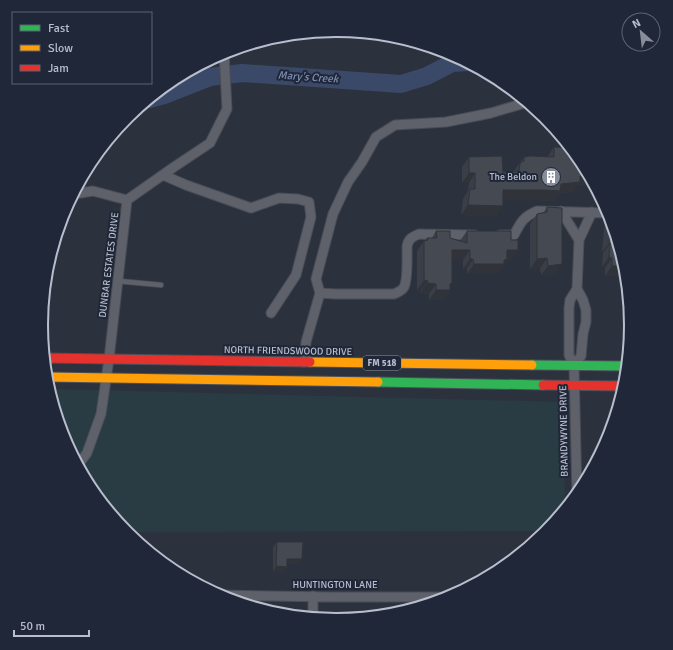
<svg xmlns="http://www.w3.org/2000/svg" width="673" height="650" viewBox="0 0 673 650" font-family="Signika,sans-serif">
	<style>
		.green { fill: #293c43 }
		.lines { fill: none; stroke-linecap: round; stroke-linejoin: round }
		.river { stroke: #3b4968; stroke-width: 18 }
		.lane-casing { stroke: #494d56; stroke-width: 6 }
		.street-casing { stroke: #494d56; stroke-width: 11 }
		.fast-casing { stroke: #4a4f59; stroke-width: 11 }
		.slow-casing { stroke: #4a4f59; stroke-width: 11 }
		.jam-casing { stroke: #4a4f59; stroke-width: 11 }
		.lane { stroke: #5e616a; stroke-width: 4.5 }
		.street { stroke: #5e616a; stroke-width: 9 }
		.fast { stroke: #30b455; stroke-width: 9 }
		.slow { stroke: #ff9f0a; stroke-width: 9 }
		.jam { stroke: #e5322d; stroke-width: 9 }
		.wall { fill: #3a3f47 }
		.shaded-wall { fill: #303339 }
		.building { fill: #444952; stroke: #303339 }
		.labels { text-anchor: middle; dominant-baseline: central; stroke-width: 4; stroke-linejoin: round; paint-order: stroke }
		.shield { fill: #1f2738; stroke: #8a91a0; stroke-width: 1 }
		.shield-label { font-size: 9px; font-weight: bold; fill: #b8becd }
		.poi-label { font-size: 10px; fill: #b8becd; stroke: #1f2738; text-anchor: end }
		.street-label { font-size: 10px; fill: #b8becd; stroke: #1f2738 }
		.water-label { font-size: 11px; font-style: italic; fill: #7f8fb4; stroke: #1f2738 }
		.rim { fill: none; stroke: #b8becd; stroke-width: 2 }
	</style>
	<rect width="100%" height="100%" fill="#2c323d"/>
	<!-- green -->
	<path class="green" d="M49,389l514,13 2,107 -18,22 -420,1 -36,-43 -27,-51z"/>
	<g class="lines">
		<!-- river -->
		<path class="river" d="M149,99l15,-4 46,-18 32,-4 159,11 26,-8 25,-13 15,-1"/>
		<!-- lane casing -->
		<g class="lane-casing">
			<path id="lane" d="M118,281l43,4"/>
		</g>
		<!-- street casing -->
		<g class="street-casing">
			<path id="street" d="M163,175l23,10 65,23 28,-10 19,1 11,3 2,15 -15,58 -25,38
				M72,197l2,-3 19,-3 34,9
				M561,211l18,29
				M500,235h14c7,-13 9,-18 23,-24l72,2
				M320,293l15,1h59c4,-2 8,-3 10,-7 4,-7 3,-31 3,-40 1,-8 5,-10 12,-13l56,1
				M304,362l2,-20 14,-49 -4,-14 17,-65 15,-32 14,-20 14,-25 19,-12 51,-3 45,-9 37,-11
				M574,366l7,-10 2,-22 3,-12v-12l-3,-10 -6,-11
				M78,465l9,-12 14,-39 8,-55 18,-159 47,-33 36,-24 17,-34 -3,-57
				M577,495l-3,-129 -5,-11v-47l1,-8 7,-11 2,-49 13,-28
				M218,595l113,2h120
				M313,596v22"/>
		</g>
		<!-- fast casing -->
		<g class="fast-casing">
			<path id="fast" d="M532,365l95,1
				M378,382l165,3"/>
		</g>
		<!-- slow casing -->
		<g class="slow-casing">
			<path id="slow" d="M310,362l222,3
				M47,377l331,5"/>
		</g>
		<!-- jam casing -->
		<g class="jam-casing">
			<path id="jam" d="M45,358l265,4
				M543,385l82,1"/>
		</g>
		<!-- lane -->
		<use href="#lane" class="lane"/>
		<!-- street -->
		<use href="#street" class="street"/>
		<!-- fast -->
		<use href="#fast" class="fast"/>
		<!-- slow -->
		<use href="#slow" class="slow"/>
		<!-- jam -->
		<use href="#jam" class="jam"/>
	</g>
	<!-- wall -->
	<path class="wall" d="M554,147l28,14 16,30h-8l-1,-7 -12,1 -4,7 -14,1 -6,8 -16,-1h-34v6l-7,10 -35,-1 2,-16 5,-8 1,-8h-7v-16l7,-10 34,15 11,-1 10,-14h23z
		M547,207l8,67 -14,1 -1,-7 -10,1v-45l7,-10 7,-2z
		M609,213l17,55 -2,1 -5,7h-14v-8l-3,-1 1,-14 -1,-1 3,-33z
		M436,231l14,7 10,3 7,-10 44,9 7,10 -7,10h-4l-10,14h-30v-5h-4v-9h-11l-2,26v4l-7,10h-14v-6l-9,-1 1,-3h-4v-39l7,-10 2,-1 1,-2h5z
		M277,542l22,22h-12l-4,8h-10v-25z"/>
	<!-- shaded-wall -->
	<path class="shaded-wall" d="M469,173h6l-6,10h-7z
		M589,175l3,5 -3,4 -12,1 -4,7 -14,1 -6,8 -16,-1h-41l7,-10 58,-6 19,-8z
		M594,184l4,7h-8z
		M468,205l35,1 -7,10 -35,-1z
		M609,243h1l-7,10 -1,-1z
		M452,250h18l-7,10h-18z
		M507,250h11l-7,10h-4l-10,14h-30l7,-10z
		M609,257l3,1 -7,10 -3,-1z
		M547,258l-7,10 -10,1 7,-10z
		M470,259h3l-6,10h-4z
		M624,263l2,7 -2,-1 -5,7h-14l7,-10z
		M562,264l-7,10 -14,1 7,-9z
		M424,280l4,1 -7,9h-4z
		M427,283l9,1 -7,10 -9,-1z
		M452,283l-5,7h3l-7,10h-14l7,-10z
		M287,559h15l-3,5h-16z
		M276,566l11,1 -4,5h-10z"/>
	<!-- building -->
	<path class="building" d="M554,147l17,1 11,13 7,14 -9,1v6l-19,2 -1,7 -16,-1h-41v16l-35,-1 2,-16h5v-16h-6v-16l33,-1 1,16 16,-1 1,-8 4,-2v-4l6,-1 24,1z
		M547,207l15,1v56l-14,2 -1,-8 -10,1v-45l10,-2z
		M611,219l14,47h-13v-8l-3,-1 1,-14h-1z
		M436,231h14v7l17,5v-12h44v9h7v10h-11v9l-3,1v4h-30l-1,-5h-3v-9h-18v33l-2,1v6h-14v-6l-9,-1 1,-2 -4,-1v-39l4,-1 -1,-2h10z
		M277,542h26l-1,17h-15v8l-11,-1z"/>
	<!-- icons -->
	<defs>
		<g id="building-disc" transform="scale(1)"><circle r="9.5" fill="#878d9b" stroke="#1f2738"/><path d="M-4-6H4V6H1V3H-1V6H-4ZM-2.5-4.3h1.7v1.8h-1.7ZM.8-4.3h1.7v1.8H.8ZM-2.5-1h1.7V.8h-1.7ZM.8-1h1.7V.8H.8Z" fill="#fff"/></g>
	</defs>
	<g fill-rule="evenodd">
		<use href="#building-disc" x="551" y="177"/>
	</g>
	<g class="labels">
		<!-- shield labels -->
		<rect class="shield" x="363" y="356" width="38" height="14" rx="3"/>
		<g class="shield-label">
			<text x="382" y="363">FM 518</text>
		</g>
		<!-- poi labels -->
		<g class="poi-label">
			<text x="537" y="177">The Beldon</text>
		</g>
		<!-- street labels -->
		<g class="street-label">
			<text transform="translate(109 265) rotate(-83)">DUNBAR ESTATES DRIVE</text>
			<text transform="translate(288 351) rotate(1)">NORTH FRIENDSWOOD DRIVE</text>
			<text transform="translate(564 431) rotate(-91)">BRANDYWYNE DRIVE</text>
			<text x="335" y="585">HUNTINGTON LANE</text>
		</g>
		<!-- water labels -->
		<g class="water-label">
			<text transform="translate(308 77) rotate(4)">Mary's Creek</text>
		</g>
	</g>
	<!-- crop -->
	<path d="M0 0H673V650H0ZM48 325a288 288 0 1 1 576 0a288 288 0 1 1-576 0Z" fill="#1f2738" fill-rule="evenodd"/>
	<path class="rim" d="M48 325a288 288 0 1 1 576 0a288 288 0 1 1-576 0Z"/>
	<!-- legend -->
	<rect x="12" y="12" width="140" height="72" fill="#1f2738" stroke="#5c6374"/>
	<rect x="20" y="25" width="20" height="6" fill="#30b455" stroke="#5c6374"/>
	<text x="48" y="32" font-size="12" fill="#b8becd">Fast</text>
	<rect x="20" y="45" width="20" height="6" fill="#ff9f0a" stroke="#5c6374"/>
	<text x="48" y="52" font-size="12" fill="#b8becd">Slow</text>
	<rect x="20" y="65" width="20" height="6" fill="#e5322d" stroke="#5c6374"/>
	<text x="48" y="72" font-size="12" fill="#b8becd">Jam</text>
	<!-- north arrow -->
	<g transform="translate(641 32) rotate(332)"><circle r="19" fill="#1f2738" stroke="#5c6374"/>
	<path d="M0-3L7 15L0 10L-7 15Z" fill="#878d9b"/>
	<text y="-6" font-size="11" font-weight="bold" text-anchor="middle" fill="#b8becd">N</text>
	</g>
	<!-- scale -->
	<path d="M14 630v6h75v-6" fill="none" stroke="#b8becd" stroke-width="2"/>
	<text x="20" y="630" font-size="12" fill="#b8becd" stroke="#1f2738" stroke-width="3" paint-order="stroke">50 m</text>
</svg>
